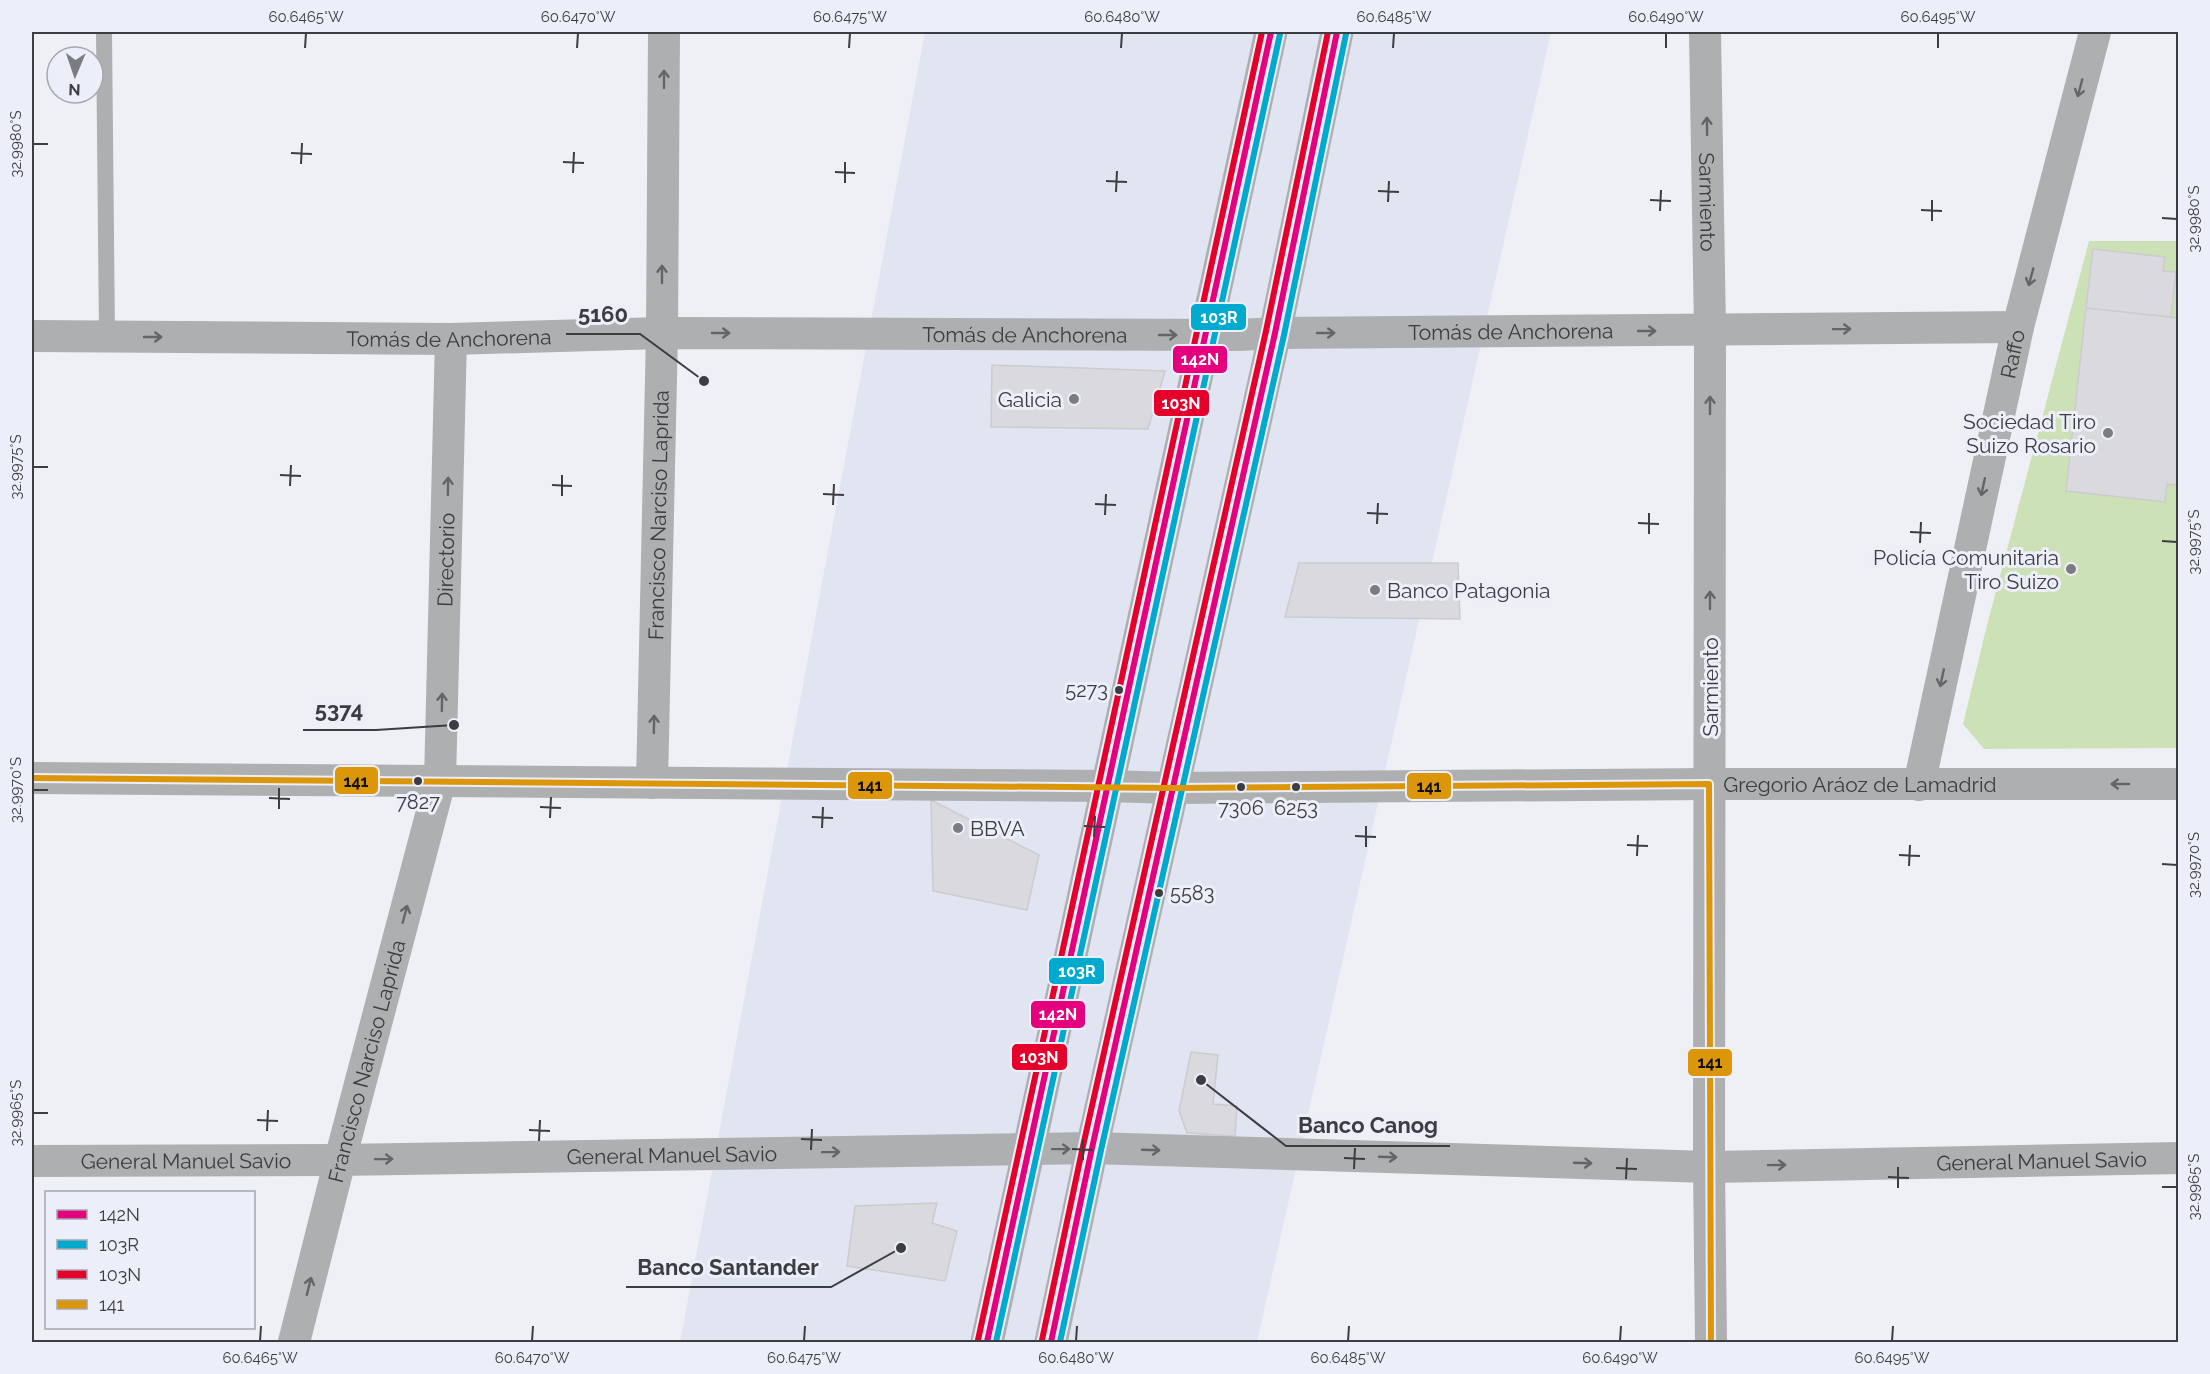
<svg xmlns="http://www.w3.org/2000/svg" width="2210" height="1374" viewBox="0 0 2210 1374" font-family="Raleway,sans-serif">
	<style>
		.built { fill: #e1e4f1 }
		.green { fill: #cde1b6 }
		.building { fill: #dad9dd; stroke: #ccccd0; stroke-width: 1.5 }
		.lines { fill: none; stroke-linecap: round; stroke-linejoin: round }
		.lane { stroke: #aeafb1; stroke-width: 16 }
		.street { stroke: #aeafb1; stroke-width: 32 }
		.secondary { stroke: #aeafb1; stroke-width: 33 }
		.bus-1-casing { stroke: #eceef9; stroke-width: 10 }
		.bus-2-casing { stroke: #eceef9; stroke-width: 10 }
		.bus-3-casing { stroke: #eceef9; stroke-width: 10 }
		.bus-4-casing { stroke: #eceef9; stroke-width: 10 }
		.bus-1 { stroke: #e5007d; stroke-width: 6 }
		.bus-2 { stroke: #00a9ce; stroke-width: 6 }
		.bus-3 { stroke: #e4002b; stroke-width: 6 }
		.bus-4 { stroke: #db960a; stroke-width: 6 }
		.oneway { stroke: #646568 }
		.ticks { fill: none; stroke: #3c3d41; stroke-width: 2 }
		.poi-dot { fill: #7b7c80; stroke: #eceef9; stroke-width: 2 }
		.bus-dot { fill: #3c3d41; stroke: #eceef9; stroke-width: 2 }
		.labels { text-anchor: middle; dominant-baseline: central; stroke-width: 6; stroke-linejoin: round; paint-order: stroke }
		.bus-label { font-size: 20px; fill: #3c3d41; stroke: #eceef9 }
		.street-label { font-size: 21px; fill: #3c3d41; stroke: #eceef9 }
		.poi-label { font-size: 21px; fill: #3c3d41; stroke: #eceef9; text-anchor: end }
		.leader { fill: none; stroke: #3c3d41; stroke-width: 2 }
		.callout-dot { fill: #3c3d41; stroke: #eceef9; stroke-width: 2 }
		.callout-label { font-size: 22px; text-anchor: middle; font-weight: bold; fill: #3c3d41; stroke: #eceef9; stroke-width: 6; stroke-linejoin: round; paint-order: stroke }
		.line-badge { stroke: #eceef9; stroke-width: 2 }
		.badge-label { font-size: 16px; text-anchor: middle; font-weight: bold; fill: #fff }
		.pale-badge-label { font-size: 16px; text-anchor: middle; font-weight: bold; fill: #111 }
		.neatline { fill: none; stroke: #3c3d41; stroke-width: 2 }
		.ticks-label { font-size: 15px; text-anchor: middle; fill: #3c3d41 }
	</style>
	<rect width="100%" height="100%" fill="#eff0f6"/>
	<!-- built -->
	<path class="built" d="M925,32h626l-294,1310h-577z"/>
	<!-- green -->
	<path class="green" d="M2089,241h89v507l-194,1 -21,-25 24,-99z"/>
	<!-- building -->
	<path class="building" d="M2093,249l72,8 -2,14 13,1 -5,45 -85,-9z
		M2086,308l92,10 -1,80h1v87l-11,-1 -2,18 -99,-11z
		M992,365l173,6 -17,58 -157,-2z
		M1299,563h159l2,56 -175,-2z
		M931,800l108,55 -12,55 -94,-19z
		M1191,1052l27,3 -5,49 24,2 -2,30 -48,-3 -8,-22z
		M937,1203l-5,20 25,8 -12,50 -98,-15 8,-60z"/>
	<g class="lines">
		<!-- lane -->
		<path class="lane" d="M104,32l3,304"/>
		<!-- street -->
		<g class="street">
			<path id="s1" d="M1705,32l5,299 -1,836 2,175"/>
			<path id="s2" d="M32,336l419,3 211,-6 577,2 36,-2 743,-6"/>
			<path id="s3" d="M32,778l1076,8 66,2 535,-4h469"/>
			<path id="s4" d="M652,783l10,-450 2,-301"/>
			<path id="s5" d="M1919,785l99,-458 77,-295"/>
			<path id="s6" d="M32,1161l308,-1 752,-12 617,19 469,-9"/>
			<path id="s7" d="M294,1342l46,-182 100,-379 11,-442"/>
		</g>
		<!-- secondary -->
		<path class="secondary" d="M987,1342l284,-1310
			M1051,1342l41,-194 183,-815 62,-301"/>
		<!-- bus-1 casing -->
		<g class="bus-1-casing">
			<path id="bus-1" d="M987,1342l284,-1310
				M1051,1342l41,-194 183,-815 62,-301"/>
		</g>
		<!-- bus-2 casing -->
		<g class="bus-2-casing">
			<path id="bus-2" d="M996,1342l284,-1308
				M1060,1342l41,-192 183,-815 62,-301"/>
		</g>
		<!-- bus-3 casing -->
		<g class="bus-3-casing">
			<path id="bus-3" d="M978,1340l284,-1308
				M1042,1340l41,-194 183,-815 62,-299"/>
		</g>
		<!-- bus-4 casing -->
		<g class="bus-4-casing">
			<path id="bus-4" d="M32,778l1142,10 535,-4 2,558"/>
		</g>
		<!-- bus-1 -->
		<use href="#bus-1" class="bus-1"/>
		<!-- bus-2 -->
		<use href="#bus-2" class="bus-2"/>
		<!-- bus-3 -->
		<use href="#bus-3" class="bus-3"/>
		<!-- bus-4 -->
		<use href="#bus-4" class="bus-4"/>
	</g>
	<!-- one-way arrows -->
	<defs><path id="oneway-shaft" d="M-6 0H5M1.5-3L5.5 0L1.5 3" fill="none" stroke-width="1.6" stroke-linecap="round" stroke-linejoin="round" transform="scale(1.5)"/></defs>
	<g class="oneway">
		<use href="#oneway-shaft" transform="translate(664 79) rotate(-90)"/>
		<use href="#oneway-shaft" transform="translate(2080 88) rotate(105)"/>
		<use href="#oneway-shaft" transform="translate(1707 126) rotate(-91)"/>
		<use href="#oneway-shaft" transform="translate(662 274) rotate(-90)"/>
		<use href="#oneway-shaft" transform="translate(2031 277) rotate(105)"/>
		<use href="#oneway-shaft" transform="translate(1842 329) rotate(-1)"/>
		<use href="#oneway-shaft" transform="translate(1647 331)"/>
		<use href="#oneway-shaft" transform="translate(721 333)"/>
		<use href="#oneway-shaft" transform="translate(1326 333)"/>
		<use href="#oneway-shaft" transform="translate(1168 335)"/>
		<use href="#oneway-shaft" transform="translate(153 337)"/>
		<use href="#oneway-shaft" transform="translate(1710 405) rotate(-90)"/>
		<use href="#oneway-shaft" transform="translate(448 486) rotate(-89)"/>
		<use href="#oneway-shaft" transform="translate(1983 487) rotate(102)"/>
		<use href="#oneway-shaft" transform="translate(1710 600) rotate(-90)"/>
		<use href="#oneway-shaft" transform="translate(1942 678) rotate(102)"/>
		<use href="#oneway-shaft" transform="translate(442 702) rotate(-89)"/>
		<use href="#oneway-shaft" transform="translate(654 724) rotate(-89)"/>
		<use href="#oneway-shaft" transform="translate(2120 784) rotate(180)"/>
		<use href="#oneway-shaft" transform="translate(405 914) rotate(-75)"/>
		<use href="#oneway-shaft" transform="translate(1061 1149) rotate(-1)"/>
		<use href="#oneway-shaft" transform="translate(1151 1150) rotate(2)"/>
		<use href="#oneway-shaft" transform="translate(831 1152) rotate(-1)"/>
		<use href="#oneway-shaft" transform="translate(1388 1157) rotate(2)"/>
		<use href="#oneway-shaft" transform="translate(384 1159) rotate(-1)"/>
		<use href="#oneway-shaft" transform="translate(1583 1163) rotate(2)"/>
		<use href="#oneway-shaft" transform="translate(1777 1165) rotate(-1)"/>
		<use href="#oneway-shaft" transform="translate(309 1286) rotate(-76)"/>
	</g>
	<!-- ticks -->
	<path class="ticks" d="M305,48l1,-15M577,48l1,-15M849,48l1,-15M1121,48l1,-15M1393,48l1,-15M1666,48v-15M1938,48v-15M33,144h15M291,153l21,1M563,162l21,1M301,164l1,-21M835,172l20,1M573,173l1,-21M1106,181l21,1M845,183v-21M1378,191l21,1M1116,192l1,-21M1650,200l21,1M1388,202l1,-21M1921,210l21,1M1660,211l1,-21M2162,218l15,1M1932,221v-21M33,467h15M280,475l21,1M552,485l20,1M290,486l1,-21M823,494l21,1M562,496v-21M1095,504l21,1M833,505l1,-21M1367,513l21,1M1105,515l1,-21M1638,523l21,1M1377,524l1,-21M1910,532l21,1M1649,534v-21M2162,541l15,1M1920,543l1,-21M33,790h15M269,798l21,1M540,807l21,1M279,809v-21M812,817l21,1M550,818l1,-21M1084,826l21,1M822,828l1,-21M1355,836l21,1M1094,837l1,-21M1627,845l21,1M1366,847v-21M1899,855l21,1M1637,856l1,-21M2162,864l15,1M1909,866l1,-21M33,1113h15M257,1120l21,1M529,1130l21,1M267,1131l1,-21M801,1139l21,1M539,1141l1,-21M1072,1149l21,1M811,1150l1,-21M1344,1158l21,1M1083,1160v-21M1616,1168l21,1M1354,1169l1,-21M1888,1177l21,1M1626,1179l1,-21M2162,1187h15M1898,1188v-21M260,1341l1,-15M532,1341l1,-15M804,1341l1,-15M1076,1341l1,-15M1348,1341l1,-15M1620,1341l1,-15M1892,1341l1,-15"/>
	<!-- markers -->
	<g class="poi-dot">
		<circle cx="1074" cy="399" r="6"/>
		<circle cx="2108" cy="433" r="6"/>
		<circle cx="2071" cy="569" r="6"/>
		<circle cx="1375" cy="590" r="6"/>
		<circle cx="958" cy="828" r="6"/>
	</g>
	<g class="bus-dot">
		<circle cx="1119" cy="690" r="5"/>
		<circle cx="418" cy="781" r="5"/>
		<circle cx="1241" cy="787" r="5"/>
		<circle cx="1296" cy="787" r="5"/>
		<circle cx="1159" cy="893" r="5"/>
	</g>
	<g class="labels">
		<!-- bus labels -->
		<g class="bus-label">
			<text x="1108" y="690" text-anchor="end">5273</text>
			<text x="418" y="802">7827</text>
			<text x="1241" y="808">7306</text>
			<text x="1296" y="808">6253</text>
			<text x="1170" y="893" text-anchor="start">5583</text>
		</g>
		<!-- street labels -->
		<g class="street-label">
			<text stroke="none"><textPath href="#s1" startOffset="170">Sarmiento</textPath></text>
			<text stroke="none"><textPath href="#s2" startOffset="1479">Tomás de Anchorena</textPath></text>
			<text stroke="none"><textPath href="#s2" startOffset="993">Tomás de Anchorena</textPath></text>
			<text stroke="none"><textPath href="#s2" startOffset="417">Tomás de Anchorena</textPath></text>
			<text stroke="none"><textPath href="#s5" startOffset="441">Raffo</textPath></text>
			<text stroke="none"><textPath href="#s4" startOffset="268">Francisco Narciso Laprida</textPath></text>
			<text stroke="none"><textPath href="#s7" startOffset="801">Directorio</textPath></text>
			<text transform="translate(1710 687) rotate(-90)">Sarmiento</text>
			<text stroke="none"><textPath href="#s3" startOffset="1828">Gregorio Aráoz de Lamadrid</textPath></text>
			<text stroke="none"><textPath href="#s7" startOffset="290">Francisco Narciso Laprida</textPath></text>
			<text stroke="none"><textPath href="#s6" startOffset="640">General Manuel Savio</textPath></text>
			<text stroke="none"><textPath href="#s6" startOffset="2010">General Manuel Savio</textPath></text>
			<text stroke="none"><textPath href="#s6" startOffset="154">General Manuel Savio</textPath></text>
		</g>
		<!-- poi labels -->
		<g class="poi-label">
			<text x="1062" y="399">Galicia</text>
			<text x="2096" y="421">Sociedad Tiro<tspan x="2096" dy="24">Suizo Rosario</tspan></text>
			<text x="2059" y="557">Policía Comunitaria<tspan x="2059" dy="24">Tiro Suizo</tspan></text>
			<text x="1387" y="590" text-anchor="start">Banco Patagonia</text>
			<text x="970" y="828" text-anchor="start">BBVA</text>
		</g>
	</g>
	<!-- callouts -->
	<path class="leader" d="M704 381L640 334H566M454 725L376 730H303M1201 1080L1286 1146H1450M901 1248L831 1287H626"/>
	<g class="callout-dot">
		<circle cx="704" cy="381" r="6"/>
		<circle cx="454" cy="725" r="6"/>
		<circle cx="1201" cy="1080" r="6"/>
		<circle cx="901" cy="1248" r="6"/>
	</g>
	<g class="callout-label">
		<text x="603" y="322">5160</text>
		<text x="339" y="718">5374</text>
		<text x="1368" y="1133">Banco Canog</text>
		<text x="728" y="1275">Banco Santander</text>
	</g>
	<g class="line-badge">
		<rect x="1190" y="303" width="57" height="28" rx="6" fill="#00a9ce"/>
		<rect x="1172" y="345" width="56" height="29" rx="6" fill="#e5007d"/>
		<rect x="1153" y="389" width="57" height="28" rx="6" fill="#e4002b"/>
		<rect x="334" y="766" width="45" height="29" rx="6" fill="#db960a"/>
		<rect x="847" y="771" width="46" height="29" rx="6" fill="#db960a"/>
		<rect x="1406" y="772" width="46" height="28" rx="6" fill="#db960a"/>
		<rect x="1048" y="957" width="57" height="28" rx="6" fill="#00a9ce"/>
		<rect x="1030" y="1000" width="56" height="29" rx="6" fill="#e5007d"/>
		<rect x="1011" y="1043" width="57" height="28" rx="6" fill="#e4002b"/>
		<rect x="1687" y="1048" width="46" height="29" rx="6" fill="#db960a"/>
	</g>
	<g class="badge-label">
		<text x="1219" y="323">103R</text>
		<text x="1200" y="365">142N</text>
		<text x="1181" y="409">103N</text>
		<text x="1077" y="977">103R</text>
		<text x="1058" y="1020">142N</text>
		<text x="1039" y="1063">103N</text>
	</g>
	<g class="pale-badge-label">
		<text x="356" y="787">141</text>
		<text x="870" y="791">141</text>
		<text x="1429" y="792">141</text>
		<text x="1710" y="1068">141</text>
	</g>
	<!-- border -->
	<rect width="2210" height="1374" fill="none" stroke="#eceef9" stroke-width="66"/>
	<!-- legend -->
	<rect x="45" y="1191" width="210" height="138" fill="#eceef9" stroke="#a6a7af" stroke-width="1.5"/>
	<rect x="57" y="1210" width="30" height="9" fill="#e5007d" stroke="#a6a7af" stroke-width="1.5"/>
	<text x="99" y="1221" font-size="18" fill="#3c3d41">142N</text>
	<rect x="57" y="1240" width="30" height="9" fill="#00a9ce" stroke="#a6a7af" stroke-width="1.5"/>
	<text x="99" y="1251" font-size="18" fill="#3c3d41">103R</text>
	<rect x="57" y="1270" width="30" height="9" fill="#e4002b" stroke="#a6a7af" stroke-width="1.5"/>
	<text x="99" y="1281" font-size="18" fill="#3c3d41">103N</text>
	<rect x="57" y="1300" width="30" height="9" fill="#db960a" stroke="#a6a7af" stroke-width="1.5"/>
	<text x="99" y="1311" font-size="18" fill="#3c3d41">141</text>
	<!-- north arrow -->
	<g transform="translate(75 75) rotate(182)"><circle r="28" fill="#eceef9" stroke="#a6a7af" stroke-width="1.5"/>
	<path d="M0-4.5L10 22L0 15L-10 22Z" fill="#7b7c80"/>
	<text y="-9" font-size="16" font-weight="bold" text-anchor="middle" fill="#3c3d41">N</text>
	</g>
	<rect x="33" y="33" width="2144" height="1308" class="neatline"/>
	<g class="ticks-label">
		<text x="306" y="22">60.6465°W</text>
		<text x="578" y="22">60.6470°W</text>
		<text x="850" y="22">60.6475°W</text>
		<text x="1122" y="22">60.6480°W</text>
		<text x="1394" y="22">60.6485°W</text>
		<text x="1666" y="22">60.6490°W</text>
		<text x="1938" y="22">60.6495°W</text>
		<text transform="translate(16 144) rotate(-90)" y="5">32.9980°S</text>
		<text transform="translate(2194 219) rotate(-90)" y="5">32.9980°S</text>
		<text transform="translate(16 467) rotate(-90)" y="5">32.9975°S</text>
		<text transform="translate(2194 542) rotate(-90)" y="5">32.9975°S</text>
		<text transform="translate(16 790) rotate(-90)" y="5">32.9970°S</text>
		<text transform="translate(2194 865) rotate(-90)" y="5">32.9970°S</text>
		<text transform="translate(16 1113) rotate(-90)" y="5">32.9965°S</text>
		<text transform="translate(2194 1187) rotate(-90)" y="5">32.9965°S</text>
		<text x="260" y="1363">60.6465°W</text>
		<text x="532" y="1363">60.6470°W</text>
		<text x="804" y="1363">60.6475°W</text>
		<text x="1076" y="1363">60.6480°W</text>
		<text x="1348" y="1363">60.6485°W</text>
		<text x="1620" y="1363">60.6490°W</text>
		<text x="1892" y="1363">60.6495°W</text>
	</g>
</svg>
